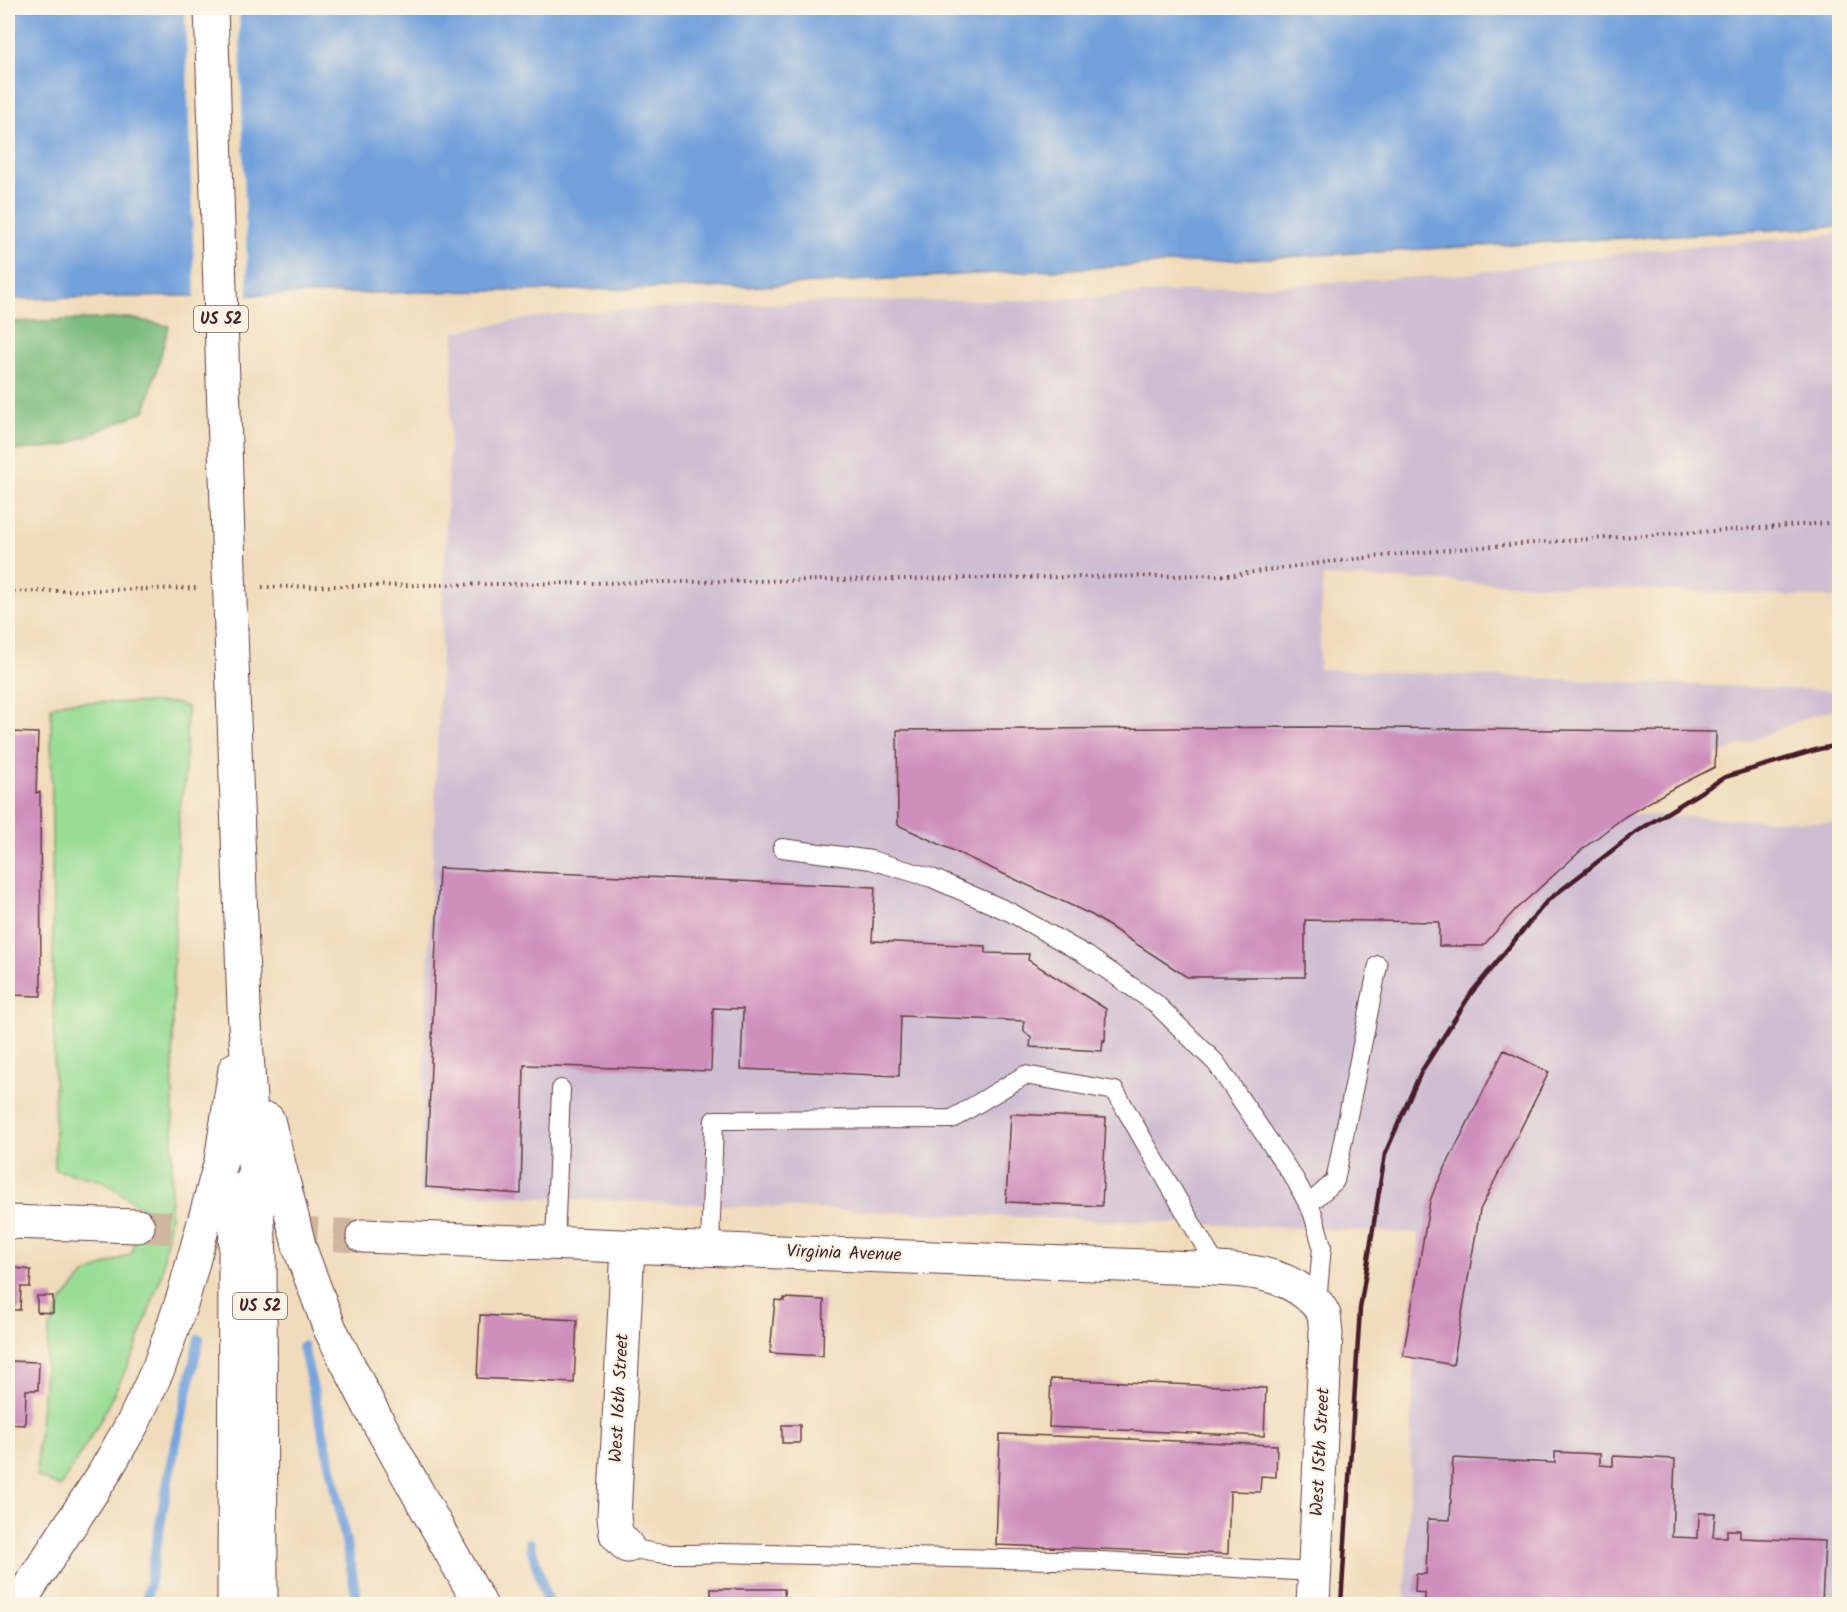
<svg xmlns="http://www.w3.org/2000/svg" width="1847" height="1612" viewBox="0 0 1847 1612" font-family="Kalam,sans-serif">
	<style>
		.industrial { fill: #cebed1 }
		.green { fill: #99dd95; stroke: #727e60; stroke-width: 1.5 }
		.forest { fill: #7abc7e; stroke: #626e54; stroke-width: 1.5 }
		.water { fill: #72a1db; stroke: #5e6083; stroke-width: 1.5 }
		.pier { fill: #f0dcbb }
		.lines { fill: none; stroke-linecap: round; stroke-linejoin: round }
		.stream { stroke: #72a1db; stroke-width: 10 }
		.building { fill: #ce8fbc }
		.street-tunnel { stroke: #cfb69e; stroke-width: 33; stroke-dasharray: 33 16; stroke-linecap: butt }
		.lane-casing { stroke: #633b41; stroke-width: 20 }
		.street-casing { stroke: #633b41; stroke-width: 35 }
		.highway-casing { stroke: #633b41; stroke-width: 35 }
		.path { stroke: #633b41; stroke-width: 4; stroke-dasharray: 1.5 4.5; stroke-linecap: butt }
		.lane { stroke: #fff; stroke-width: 18 }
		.street { stroke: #fff; stroke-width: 33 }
		.highway { stroke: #fff; stroke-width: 33 }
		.rail { stroke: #4a1f2b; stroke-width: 4.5 }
		.highway-bridge-casing { stroke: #633b41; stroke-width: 35; stroke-linecap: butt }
		.highway-bridge { stroke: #fff; stroke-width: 33 }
		.labels { text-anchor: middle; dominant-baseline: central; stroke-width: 4.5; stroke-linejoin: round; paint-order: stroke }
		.shield { fill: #fcf5e5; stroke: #7f5f63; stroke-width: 1.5 }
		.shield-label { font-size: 16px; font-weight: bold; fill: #4a1f2b }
		.street-label { font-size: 18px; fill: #4a1f2b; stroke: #fcf5e5 }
	</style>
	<rect width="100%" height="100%" fill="#fcf5e5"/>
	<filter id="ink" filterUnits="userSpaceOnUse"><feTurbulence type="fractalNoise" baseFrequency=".0167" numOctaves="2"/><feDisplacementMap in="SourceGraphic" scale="12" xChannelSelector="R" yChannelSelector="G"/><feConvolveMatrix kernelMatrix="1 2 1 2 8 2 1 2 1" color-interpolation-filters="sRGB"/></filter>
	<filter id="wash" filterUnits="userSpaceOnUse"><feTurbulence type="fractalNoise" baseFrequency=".008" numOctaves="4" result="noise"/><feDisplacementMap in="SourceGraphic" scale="24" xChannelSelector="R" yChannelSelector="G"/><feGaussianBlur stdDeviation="1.35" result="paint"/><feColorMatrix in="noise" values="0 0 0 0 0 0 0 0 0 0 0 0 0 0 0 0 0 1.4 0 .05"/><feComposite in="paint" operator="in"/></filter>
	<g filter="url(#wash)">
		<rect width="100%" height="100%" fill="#f0dcbb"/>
		<!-- industrial -->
		<path class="industrial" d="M1839,234v364l-516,-22 -4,93 520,22v16l-36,12 -83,35 -43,21 -63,39 225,9v781h-434l14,-371 -1000,-40 35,-861 94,-17 81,-6 232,-8 177,-1 426,-26 175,-23z"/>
		<!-- green -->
		<path class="green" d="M65,702l109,1 13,4 -2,74 -6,31 -6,164v157l-3,82 -8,58 -27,78 -38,76 -37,60 -23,-11 1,-29 11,-117 13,-29 22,-26 48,-22 9,-46 -38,-26 -48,-11 -4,-463z"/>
		<!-- forest -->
		<path class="forest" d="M129,318l40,8 -24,85 -81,35 -56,5v-129z"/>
		<!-- water -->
		<path class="water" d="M8,8h1831v218l-1093,61 -738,12z"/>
		<!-- pier -->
		<path class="pier" d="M185,8h54l9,290 -53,1z"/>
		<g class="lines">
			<!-- stream -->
			<path class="stream" d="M303,1346l31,134 24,124
				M530,1543l18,61
				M146,1604l22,-124 31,-141"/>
		</g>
		<g id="blocks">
			<!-- building -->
			<path class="building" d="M1304,727l412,5 -1,35 -45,23 -46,27 -39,30 -70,63 -32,36h-44v-24l-134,-2v57h-118l-95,-62 -194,-90 -1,-95z
				M8,732l30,1 -2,60 4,-1 1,204 -33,-1z
				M439,868l436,19 -3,54 114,5v7l43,1 -1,6 78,49 -1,32 -2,-1 -1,11 -72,-4 1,-9 -7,-7v-10l-123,-5 -2,60 -158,-7 2,-60 -30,-1 -2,63 -187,-6 -3,129 -95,-7z
				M1504,1050l45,22 -69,138 -27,155 -50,-9 27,-155 5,-13z
				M1011,1114l95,4 -4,88 -96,-4z
				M8,1267l23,3 -1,17h-9l-1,23h-12z
				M37,1296h16v17l-16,-1z
				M784,1298l40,2 -1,56 -53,-3 5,-53 9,1z
				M480,1315l97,5 -3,63 -97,-5z
				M8,1361l31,1 -1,28h-12l-1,35 -17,-1z
				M1051,1379l215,9 -2,48 -215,-9z
				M782,1425h18v18h-18z
				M1000,1434l277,11 -1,32 -15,-1 -1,16 -30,-1 -2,63 -232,-9z
				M1555,1452l45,2v11l13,1v-10l62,3 -3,78 26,1 1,-25h16l-2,24h14v-7h13v8l85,3 -3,63h-397v-11l-10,-1 1,-18h10l2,-55 22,1 3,-62 102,5z
				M711,1589h73l1,15h-74z"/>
		</g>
	</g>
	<g filter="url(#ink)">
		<use href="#blocks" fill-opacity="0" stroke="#633b41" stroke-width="1.5"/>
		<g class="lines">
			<!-- street-tunnel -->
			<path class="street-tunnel" d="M138,1226l225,10"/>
			<!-- lane casing -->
			<g class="lane-casing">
				<path id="lane" d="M782,848l89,12 61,18 78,34 76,43 69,48 61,60 80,118 17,33 9,32 -5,57
					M1308,1205l27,-24 43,-216
					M555,1244l6,-155
					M710,1249l4,-129 238,-1 73,-44 90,16 103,178
					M627,1546c29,11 59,8 90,7l384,8 214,11"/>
			</g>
			<!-- street casing -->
			<g class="street-casing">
				<path id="street" d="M8,1222l130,4
					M363,1236l833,32c39,2 83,1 114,29 6,5 11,11 14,18 1,6 1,13 2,18l-13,271
					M627,1546l-11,-12 -2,-18 14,-269"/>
			</g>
			<!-- highway casing -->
			<g class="highway-casing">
				<path id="highway" d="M231,631l13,377 16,247 1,349
					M268,1120l32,129 30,80 42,82 108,193
					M18,1604l85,-129 31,-54 25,-54 24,-69 38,-137 14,-92
					M234,1604l1,-347 2,-67"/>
			</g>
			<!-- path -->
			<path class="path" d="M262,587l972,-12c200,-31 404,-37 606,-53
				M8,592l189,-4"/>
			<!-- lane -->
			<use href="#lane" class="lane"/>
			<!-- street -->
			<use href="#street" class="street"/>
			<!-- highway -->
			<use href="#highway" class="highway"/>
			<!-- rail -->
			<path class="rail" d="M1341,1604l19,-295 25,-155 36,-82 51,-80 75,-91 89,-69 89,-55 94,-28 21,-4"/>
			<!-- highway-bridge casing -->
			<g class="highway-bridge-casing">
				<path id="highway-bridge" d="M211,8l20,623"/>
			</g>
			<!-- highway-bridge -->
			<use href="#highway-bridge" class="highway-bridge"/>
		</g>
	</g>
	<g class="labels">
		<!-- shield labels -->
		<g class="shield">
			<rect x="194" y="306" width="54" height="26" rx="4.5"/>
			<rect x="233" y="1293" width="54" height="26" rx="4.5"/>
		</g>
		<g class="shield-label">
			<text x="221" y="319">US 52</text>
			<text x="260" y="1306">US 52</text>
		</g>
		<!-- street labels -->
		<g class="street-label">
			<text transform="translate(844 1254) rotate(2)">Virginia Avenue</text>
			<text transform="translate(620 1398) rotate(-87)">West 16th Street</text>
			<text transform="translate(1321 1452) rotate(-87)">West 15th Street</text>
		</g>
	</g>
	<!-- margin -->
	<rect width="1847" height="1612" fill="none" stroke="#fcf5e5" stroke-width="30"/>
</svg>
